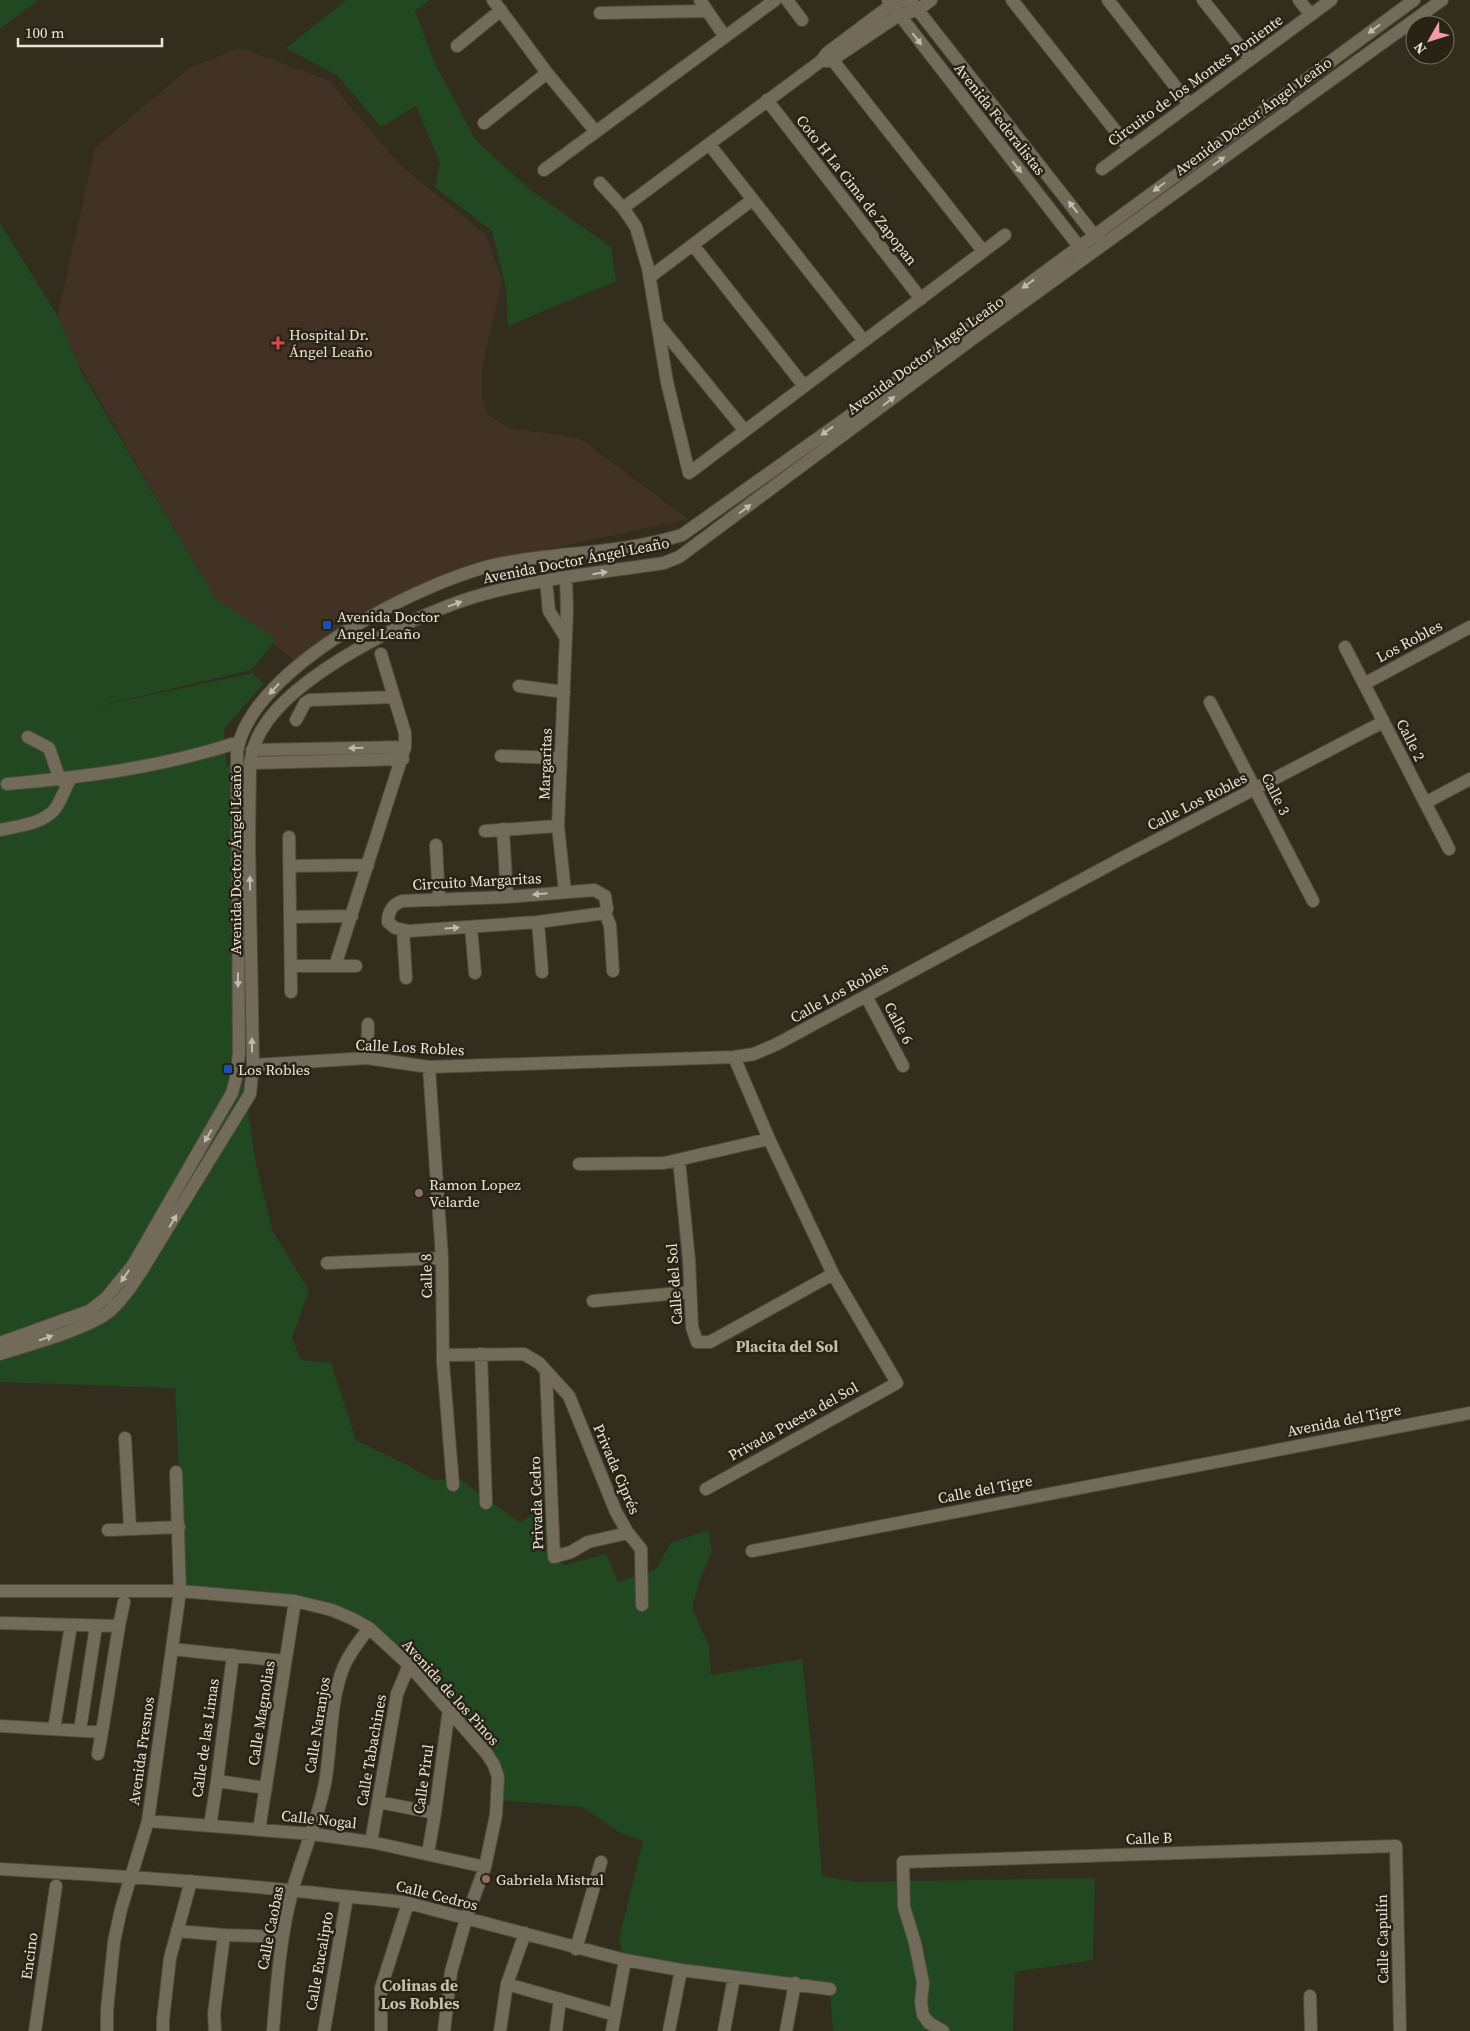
<svg xmlns="http://www.w3.org/2000/svg" width="1470" height="2031" viewBox="0 0 1470 2031" font-family="'Source Serif 4',serif">
	<style>
		.medical { fill: #413225 }
		.green { fill: #214821 }
		.lines { fill: none; stroke-linecap: round; stroke-linejoin: round }
		.minor-casing { stroke: #514b3e; stroke-width: 14 }
		.minor { stroke: #726b5a; stroke-width: 12 }
		.oneway { fill: #c0bbae }
		.health-dot { fill: #e0444e; stroke: #292315; stroke-width: 2 }
		.transit-dot { fill: #1a4fb4; stroke: #292315; stroke-width: 2 }
		.education-dot { fill: #8d6e63; stroke: #292315; stroke-width: 2 }
		.labels { text-anchor: middle; dominant-baseline: central; stroke-width: 5; stroke-linejoin: round; paint-order: stroke }
		.street-label { font-size: 15px; fill: #eae6dc; stroke: #292315 }
		.poi-label { font-size: 15px; fill: #eae6dc; stroke: #292315; text-anchor: start }
		.neighbourhood-label { font-size: 16px; font-weight: bold; fill: #c7bfad; stroke: #292315 }
	</style>
	<rect width="100%" height="100%" fill="#332d1e"/>
	<!-- medical -->
	<path class="medical" d="M240,48l88,32 70,83 88,72 16,45 -20,88v29l6,18 21,13 70,10 109,81 -221,48 -170,95 -81,-62 -134,-230 -25,-52 38,-170 94,-80z"/>
	<!-- green -->
	<path class="green" d="M0,0h38l-38,29z
		M347,0h83l-15,11 20,53 40,75 54,50 82,58 5,34 -108,45 -2,-37 -14,-58 -57,-44 5,-25 -24,-56 -35,21 -43,-51 -52,-28z
		M0,223l56,90 27,62 133,224 61,40 -26,31 -156,37 157,-34 12,10 -40,46 2,37 5,-1 1,137 8,158 16,104 17,68 36,58 -17,48 9,22 30,3 25,77 57,28 19,12 27,-1 62,44 11,-9 15,13 5,27 12,11 42,-11 12,28 38,-13 15,-26 37,-13 4,22 -13,30 -7,27 17,36 2,30 91,-16 12,114 8,103 34,6 239,-4 -2,82 -78,12 -2,59h-180l-3,-42 -205,-29 -6,-21 24,-98 -24,-9 -36,-25 -85,-7v-23l-89,-112 -67,-51 -162,-23 1,-72 -6,-131 -175,-6z"/>
	<g class="lines">
		<!-- minor casing -->
		<g class="minor-casing">
			<path id="minor" d="M493,0l54,73 49,59
				M700,0l25,37
				M787,0l15,20
				M888,0l196,253
				M910,0l181,231 10,10
				M1012,0l117,148
				M1108,0l81,104
				M1203,0l47,59
				M1299,0l12,15
				M600,13l106,-2
				M457,46l44,-36
				M827,53l156,198
				M826,61l6,-1 67,-45 19,-5 13,-10
				M767,100l154,199
				M484,123l63,-50
				M709,144l155,197
				M1102,169l229,-169
				M544,170l231,-170
				M600,183l23,25 13,19 12,41 19,114 22,91 316,-238
				M623,208l198,-147 6,-8 64,-48 15,-5
				M693,245l111,141
				M650,277l102,-77
				M658,324l87,107
				M546,581l3,30 17,27
				M1345,647l104,202
				M1364,684l106,-57
				M519,686l45,6
				M1210,702l103,199
				M296,720l9,-17 5,-3 84,-3
				M28,737l21,11 11,32
				M252,750l153,-3
				M501,756l60,2
				M250,763l153,-4
				M7,784c79,-7 156,-17 232,-42
				M1425,803l45,-24
				M503,829l4,68
				M0,830c17,-4 43,-6 55,-21 6,-8 10,-21 16,-31
				M485,831l73,-5
				M289,837l2,155
				M436,845l3,55
				M290,866l78,-1
				M565,892l-7,-66 9,-215 -1,-33
				M605,913l-67,9 -129,9 -14,-3 -7,-6c0,-11 4,-17 14,-21l105,-4 87,-7 11,6 2,13 -2,4 5,12 3,46
				M290,917l62,-1
				M538,922l4,50
				M471,927l4,46
				M403,930l3,48
				M291,966h65
				M335,966l70,-219v-14l-24,-79
				M866,996l37,70
				M367,1058l1,-34
				M253,1065l114,-7 62,9 305,-10 20,-3 23,-10 347,-187 259,-135
				M429,1067l13,191 1,105 10,122
				M679,1160l10,100 3,67 5,15h13l123,-68
				M579,1164l85,-1 105,-24
				M327,1263l115,-5
				M593,1301l97,-9
				M0,1343l89,-32 17,-13 27,-33 99,-172 4,-15 3,-25 -2,-301c13,-85 189,-174 266,-189 59,-11 121,-10 179,-28l177,-126 555,-409
				M0,1354c28,-9 91,-26 111,-44 13,-12 22,-26 31,-40l108,-176 3,-29 -4,-222 1,-80c2,-12 5,-22 11,-32 32,-58 160,-120 223,-137 59,-16 120,-22 180,-31l15,-6 292,-217 471,-340
				M481,1354l5,149
				M443,1355l81,-1 15,9 30,33 47,116 12,21 13,16 1,56
				M546,1371l8,186 17,-5 17,-10 40,-9
				M125,1438l5,90
				M706,1489l191,-106 -64,-109 -64,-135 -35,-82
				M108,1530l71,-3
				M752,1551l718,-138
				M0,1591h180l115,10 37,9 21,9 16,9 40,37 78,89 7,11 4,12 -2,38 -11,52 -19,52 -15,53 -7,59
				M0,1623l119,3 -17,106 -102,-6
				M119,1626l5,-24
				M172,1649l113,12
				M54,1729l17,-104
				M80,1730l16,-104
				M98,1754l4,-22
				M217,1781l49,7
				M378,1802l57,11
				M148,1821l164,13 59,8 114,25
				M210,1826l7,-45 16,-126
				M259,1830l36,-229
				M371,1842l26,-148 12,-29
				M428,1853l7,-40 14,-104
				M0,1869c111,7 222,13 333,26 25,3 50,4 75,8l217,57 56,10 149,19
				M177,1931l47,4 58,2
				M576,1949l25,-87
				M507,1984l108,31
				M1310,1996l1,35
				M35,2031l21,-145
				M107,2031v-21l7,-68 7,-33 27,-88 32,-230 -4,-119
				M163,2031v-11l7,-62 21,-77
				M215,2031l-1,-17 10,-79
				M273,2031c4,-47 7,-93 19,-139 10,-37 26,-72 33,-109 7,-38 4,-81 19,-117 6,-14 16,-26 25,-38
				M324,2031l23,-134
				M381,2031v-43l27,-85
				M500,2031l7,-47 18,-51
				M556,2031l4,-32
				M612,2031l13,-71
				M669,2031l12,-61
				M724,2031l10,-54
				M786,2031l9,-48
				M943,2031l-14,-8 -6,-8 -2,-13 2,-19 -8,-40 -11,-36 -1,-45 493,-16 4,185"/>
		</g>
		<!-- minor -->
		<use href="#minor" class="minor"/>
	</g>
	<!-- one-way arrows -->
	<defs><path id="oneway-solid" d="M-6-.8H1V-3.2L6.5 0L1 3.2V.8H-6Z" transform="scale(1.25)"/></defs>
	<g class="oneway">
		<use href="#oneway-solid" transform="translate(1374 29) rotate(144)"/>
		<use href="#oneway-solid" transform="translate(917 39) rotate(52)"/>
		<use href="#oneway-solid" transform="translate(1219 161) rotate(-36)"/>
		<use href="#oneway-solid" transform="translate(1017 167) rotate(52)"/>
		<use href="#oneway-solid" transform="translate(1159 187) rotate(143)"/>
		<use href="#oneway-solid" transform="translate(1073 207) rotate(-128)"/>
		<use href="#oneway-solid" transform="translate(1028 284) rotate(144)"/>
		<use href="#oneway-solid" transform="translate(889 401) rotate(-37)"/>
		<use href="#oneway-solid" transform="translate(827 431) rotate(144)"/>
		<use href="#oneway-solid" transform="translate(745 509) rotate(-37)"/>
		<use href="#oneway-solid" transform="translate(600 573) rotate(-9)"/>
		<use href="#oneway-solid" transform="translate(455 604) rotate(-19)"/>
		<use href="#oneway-solid" transform="translate(274 689) rotate(133)"/>
		<use href="#oneway-solid" transform="translate(356 748) rotate(179)"/>
		<use href="#oneway-solid" transform="translate(250 883) rotate(-91)"/>
		<use href="#oneway-solid" transform="translate(540 894) rotate(175)"/>
		<use href="#oneway-solid" transform="translate(452 928) rotate(-4)"/>
		<use href="#oneway-solid" transform="translate(238 980) rotate(90)"/>
		<use href="#oneway-solid" transform="translate(252 1045) rotate(-91)"/>
		<use href="#oneway-solid" transform="translate(208 1136) rotate(120)"/>
		<use href="#oneway-solid" transform="translate(173 1221) rotate(-59)"/>
		<use href="#oneway-solid" transform="translate(125 1276) rotate(125)"/>
		<use href="#oneway-solid" transform="translate(46 1338) rotate(-19)"/>
	</g>
	<!-- markers -->
	<path class="health-dot" d="M275.5 335.5h5v5h5v5h-5v5h-5v-5h-5v-5h5z"/>
	<g class="transit-dot">
		<rect x="322" y="620" width="10" height="10" rx="2.5"/>
		<rect x="223" y="1064" width="10" height="10" rx="2.5"/>
	</g>
	<g class="education-dot">
		<circle cx="419" cy="1193" r="5"/>
		<circle cx="486" cy="1879" r="5"/>
	</g>
	<g class="labels">
		<!-- street labels -->
		<g class="street-label">
			<text transform="translate(1195 80) rotate(-36)">Circuito de los Montes Poniente</text>
			<text transform="translate(1253 116) rotate(-36)">Avenida Doctor Ángel Leaño</text>
			<text transform="translate(1000 119) rotate(52)">Avenida Federalistas</text>
			<text transform="translate(857 190) rotate(52)">Coto H La Cima de Zapopan</text>
			<text transform="translate(925 355) rotate(-36)">Avenida Doctor Ángel Leaño</text>
			<text transform="translate(576 560) rotate(-11)">Avenida Doctor Ángel Leaño</text>
			<text transform="translate(1409 641) rotate(-28)">Los Robles</text>
			<text transform="translate(1411 740) rotate(63)">Calle 2</text>
			<text transform="translate(545 764) rotate(-88)">Margaritas</text>
			<text transform="translate(1276 794) rotate(63)">Calle 3</text>
			<text transform="translate(1197 801) rotate(-27)">Calle Los Robles</text>
			<text transform="translate(235 860) rotate(-90)">Avenida Doctor Ángel Leaño</text>
			<text transform="translate(477 881) rotate(-3)">Circuito Margaritas</text>
			<text transform="translate(839 992) rotate(-29)">Calle Los Robles</text>
			<text transform="translate(899 1023) rotate(62)">Calle 6</text>
			<text transform="translate(410 1047) rotate(3)">Calle Los Robles</text>
			<text transform="translate(426 1276) rotate(-91)">Calle 8</text>
			<text transform="translate(674 1284) rotate(-94)">Calle del Sol</text>
			<text transform="translate(1344 1420) rotate(-11)">Avenida del Tigre</text>
			<text transform="translate(793 1421) rotate(-29)">Privada Puesta del Sol</text>
			<text transform="translate(617 1469) rotate(67)">Privada Ciprés</text>
			<text transform="translate(985 1489) rotate(-11)">Calle del Tigre</text>
			<text transform="translate(536 1503) rotate(-92)">Privada Cedro</text>
			<text transform="translate(451 1692) rotate(48)">Avenida de los Pinos</text>
			<text transform="translate(261 1713) rotate(-81)">Calle Magnolias</text>
			<text transform="translate(317 1725) rotate(-81)">Calle Naranjos</text>
			<text transform="translate(205 1738) rotate(-82)">Calle de las Limas</text>
			<text transform="translate(371 1750) rotate(-80)">Calle Tabachines</text>
			<text transform="translate(141 1751) rotate(-82)">Avenida Fresnos</text>
			<text transform="translate(423 1779) rotate(-82)">Calle Pirul</text>
			<text transform="translate(319 1819) rotate(6)">Calle Nogal</text>
			<text transform="translate(1149 1838) rotate(-2)">Calle B</text>
			<text transform="translate(437 1895) rotate(14)">Calle Cedros</text>
			<text transform="translate(270 1928) rotate(-79)">Calle Caobas</text>
			<text transform="translate(1382 1939) rotate(-91)">Calle Capulín</text>
			<text transform="translate(29 1956) rotate(-82)">Encino</text>
			<text transform="translate(319 1961) rotate(-80)">Calle Eucalipto</text>
		</g>
		<!-- poi labels -->
		<g class="poi-label">
			<text x="289" y="334">Hospital Dr.<tspan x="289" dy="17">Ángel Leaño</tspan></text>
			<text x="337" y="616">Avenida Doctor<tspan x="337" dy="17">Angel Leaño</tspan></text>
			<text x="238" y="1069">Los Robles</text>
			<text x="429" y="1184">Ramon Lopez<tspan x="429" dy="17">Velarde</tspan></text>
			<text x="496" y="1879">Gabriela Mistral</text>
		</g>
		<!-- neighbourhood labels -->
		<g class="neighbourhood-label">
			<text x="787" y="1346">Placita del Sol</text>
			<text x="420" y="1985">Colinas de<tspan x="420" dy="18">Los Robles</tspan></text>
		</g>
	</g>
	<!-- north arrow -->
	<g transform="translate(1430 40) rotate(231)"><circle r="24" fill="#292315" stroke="#767165"/>
	<path d="M0-4L9 19L0 12L-9 19Z" fill="#f49aa3"/>
	<text y="-8" font-size="14" font-weight="bold" text-anchor="middle" fill="#eae6dc">N</text>
	</g>
	<!-- scale -->
	<path d="M18 38v8h144v-8" fill="none" stroke="#eae6dc" stroke-width="2.5"/>
	<text x="25" y="38" font-size="15" fill="#eae6dc" stroke="#292315" stroke-width="4" paint-order="stroke">100 m</text>
</svg>
